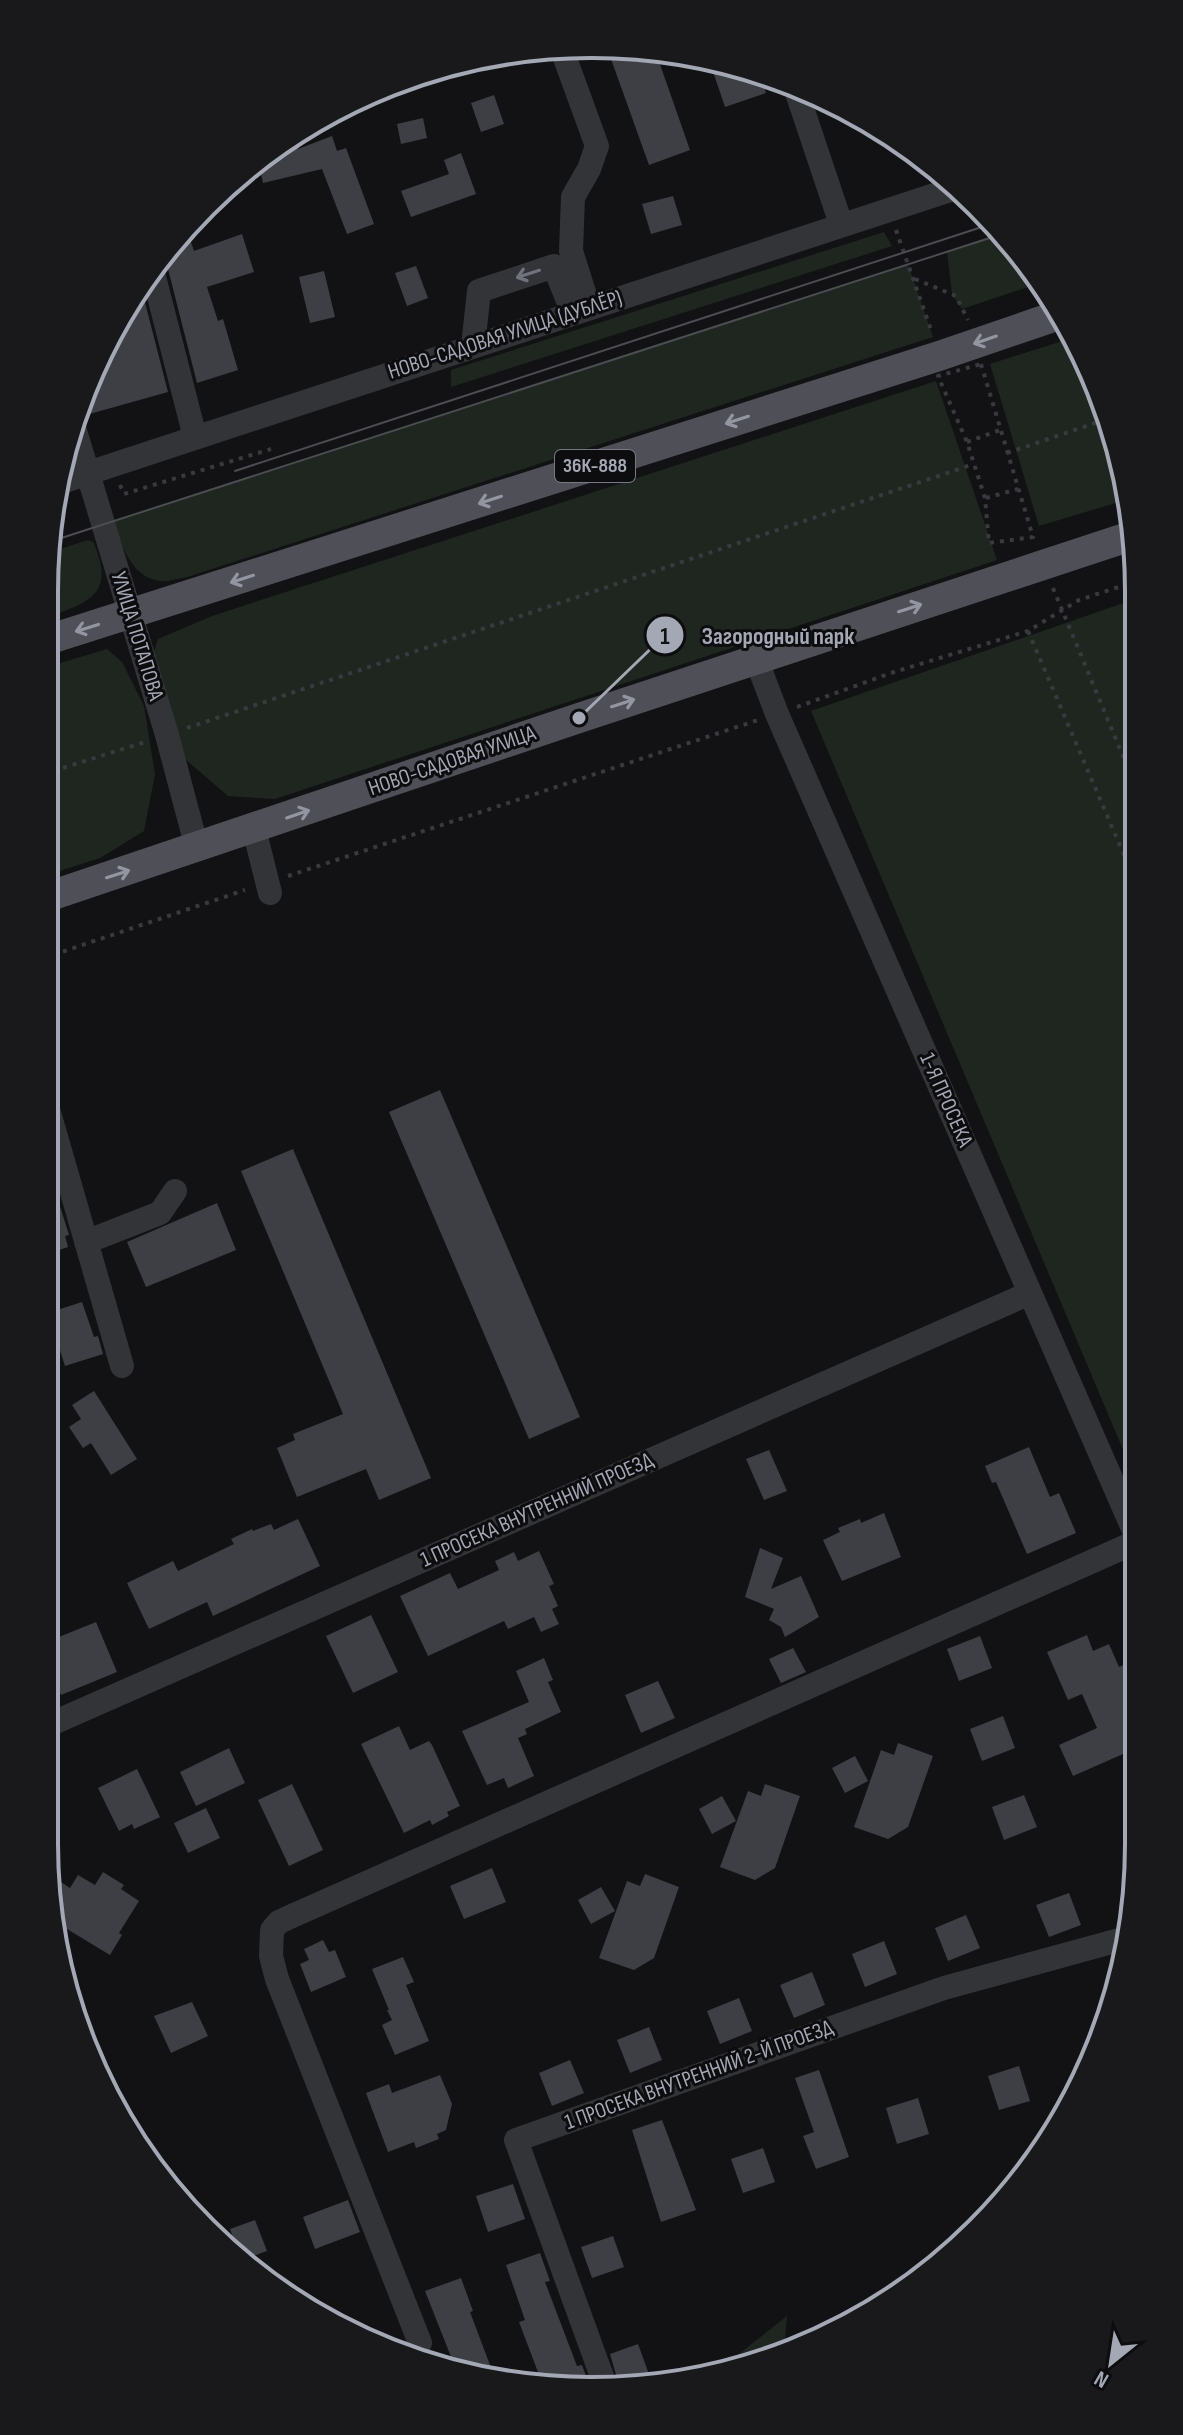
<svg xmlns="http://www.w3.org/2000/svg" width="1183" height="2435" viewBox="0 0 1183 2435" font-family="'Sofia Sans Condensed',sans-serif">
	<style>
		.green { fill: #1f2620 }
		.building { fill: #3e3f44 }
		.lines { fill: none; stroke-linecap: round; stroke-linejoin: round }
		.path { stroke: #393a3f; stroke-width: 4; stroke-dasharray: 4 6; stroke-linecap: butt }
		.minor { stroke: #333438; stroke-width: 24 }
		.major { stroke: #4f5057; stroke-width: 30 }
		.tram { stroke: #4c4d53; stroke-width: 2 }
		.oneway { stroke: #71737c }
		.oneway2 { stroke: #9396a1 }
		.labels { text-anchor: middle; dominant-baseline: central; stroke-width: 6; stroke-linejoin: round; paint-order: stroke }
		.shield { fill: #0d0d0f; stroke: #777982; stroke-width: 2 }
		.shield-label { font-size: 20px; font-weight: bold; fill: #a4a7b4 }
		.street-label { font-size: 22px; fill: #a4a7b4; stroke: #0d0d0f }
		.rim { fill: none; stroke: #a4a7b4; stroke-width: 4 }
		.leader { fill: none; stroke: #a4a7b4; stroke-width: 3 }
		.callout-dot { fill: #a4a7b4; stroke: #0d0d0f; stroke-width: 3 }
		.mark-label { font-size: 24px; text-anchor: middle; font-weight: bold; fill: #111 }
		.callout-label { font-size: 24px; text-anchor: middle; font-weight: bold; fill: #a4a7b4; stroke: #0d0d0f; stroke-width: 6; stroke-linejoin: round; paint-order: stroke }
	</style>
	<rect width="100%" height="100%" fill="#121214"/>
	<!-- green -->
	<path class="green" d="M884,232l8,14 -441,141v-17z
		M1002,234l24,25 14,24 -78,26 -10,-15 -5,-42z
		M908,264l25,73 -746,240c-8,1 -19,5 -27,4 -29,-4 -38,-35 -46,-59z
		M1072,338l25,44 32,117 -90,27 -49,-162z
		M936,381l61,179 -722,239 -47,-3 -43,-37 -37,-88 10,-32 54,-23z
		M88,540l5,2c24,53 -5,61 -49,76l4,-65z
		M1135,599l3,886 -327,-774z
		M107,649l15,13 22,44 11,68 -11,57 -44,27 -56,18v-208z
		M787,2316l-3,34 -66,20 7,-5z"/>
	<!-- building -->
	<path class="building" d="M606,45l49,5 35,100 -41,15z
		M708,57l51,16 7,20 -41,14z
		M494,95l10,29 -23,8 -10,-29z
		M423,118l4,20 -26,6 -4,-20z
		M332,136l5,15 9,-3 28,76 -27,10 -25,-65 -59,14 -5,-23 9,-7 30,-7 1,3z
		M461,153l15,41 -65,23 -10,-26 48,-17 -5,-14z
		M673,196l9,29 -31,9 -9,-30z
		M186,227l8,24 48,-17 12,38 -47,15 11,34 5,-2 15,51 -41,13 -30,-118 -6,-8z
		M416,266l12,32 -21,8 -12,-33z
		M324,271l11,46 -25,6 -11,-46z
		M140,283l28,109 -82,23 -5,-18 5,-15z
		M440,1090l140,327 -51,22 -140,-327z
		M293,1149l138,329 -52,22 -13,-31 -69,28 -20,-49 18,-8 -2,-6 50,-20 -102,-243z
		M44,1155l25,80 -4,1 3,11 -24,8z
		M217,1203l19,47 -90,37 -19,-45z
		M82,1302l12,35 4,-1 5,18 -38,12 -17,-53z
		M94,1391l43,68 -26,16 -20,-32 -8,5 -14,-21 12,-8 -9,-14z
		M1029,1447l21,50 9,-4 17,40 -49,21 -31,-72 -4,1 -7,-17z
		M769,1450l18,41 -23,9 -18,-41z
		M884,1513l17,44 -59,24 -19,-41 17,-8 -2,-4 22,-9 1,4z
		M298,1519l22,47 -107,50 -6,-14 -58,27 -22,-46 46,-22 5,10 56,-27 -3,-5 21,-10 1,2 18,-7 3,6z
		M760,1548l23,10 -12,31 30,-13 18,41 -34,20 -4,-10 -12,-7 5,-11 -29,-12z
		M539,1551l15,33 -5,2 9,20 -6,3 7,15 -18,8 -7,-15 -26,12 -4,-8 -76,35 -28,-60 50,-23 8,16 41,-19 -4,-9 19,-9 4,9z
		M371,1615l27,57 -45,21 -27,-57z
		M96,1622l21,50 -56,23 -17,-41v-11z
		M1087,1635l6,16 16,-7 10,23 19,-8 1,88 -66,29 -14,-31 38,-17 -15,-34 -14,6 -21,-48z
		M980,1636l12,32 -33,13 -12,-32z
		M793,1648l13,24 -25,11 -12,-24z
		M544,1658l9,22 -5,2 13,30 -36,17 2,5 -9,4 16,38 -26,12 -4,-10 -17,7 -25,-54 67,-29 -13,-31z
		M658,1681l17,37 -34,15 -16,-38z
		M1003,1716l12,32 -33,13 -12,-32z
		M399,1726l11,24 19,-9 3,4 28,61 -13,6 2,4 -17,9 -2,-5 -26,13 -43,-89z
		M898,1743l35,13 -25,71 -20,12 -34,-12 27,-77 13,5z
		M229,1748l16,35 -49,23 -16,-34z
		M855,1756l13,25 -23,12 -13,-25z
		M137,1769l23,48 -26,12 -2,-5 -13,7 -21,-43z
		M292,1784l31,66 -34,16 -31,-66z
		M765,1784l35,12 -25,72 -20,12 -35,-13 28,-76 13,5z
		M1024,1795l13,32 -33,13 -12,-33z
		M722,1796l14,25 -24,13 -13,-25z
		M206,1808l14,30 -32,15 -14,-30z
		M492,1868l14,34 -42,17 -14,-33z
		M103,1872l21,13 -3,4 18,12 -20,32 3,2 -12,20 -53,-32 -4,-27 8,-14 9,6 8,-13 17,10z
		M645,1874l34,13 -25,71 -20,12 -35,-12 28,-77 13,5z
		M601,1887l14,24 -24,13 -13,-24z
		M1069,1893l12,32 -32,12 -13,-32z
		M966,1915l14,33 -32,13 -13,-33z
		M323,1940l6,12 6,-2 11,27 -35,15 -11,-28 9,-4 -5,-11z
		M884,1941l13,33 -32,13 -13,-33z
		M403,1957l11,25 -8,3 23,56 -34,14 -13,-30 10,-5 -5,-10h2l-17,-41z
		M812,1972l13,33 -31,13 -14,-33z
		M739,1998l13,33 -32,13 -13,-33z
		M192,2002l16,34 -37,17 -17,-37z
		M649,2027l13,33 -32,13 -13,-33z
		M570,2060l14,33 -32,13 -13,-33z
		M1019,2066l11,35 -31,9 -11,-34z
		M819,2070l30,87 -33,12 -13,-33 11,-4 -19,-54z
		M440,2075l12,29 -6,26 -9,4 2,5 -23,9 -2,-6 -26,10 -22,-59 23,-9 3,9z
		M918,2098l11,36 -32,10 -11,-36z
		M662,2120l34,90 -35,12 -29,-92z
		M763,2148l12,34 -32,11 -12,-34z
		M513,2184l12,35 -37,13 -12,-36z
		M348,2200l12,32 -45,17 -12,-32z
		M255,2220l12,31 -22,8 -5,-4 -10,-26z
		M613,2236l11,31 -32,11 -11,-31z
		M540,2253l10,28 -5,1 32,84 5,-1 7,19 -52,-2 4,-2 -22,-58 6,-2 -19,-55z
		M461,2278l12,33 -3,1 26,69 -12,-1 -27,-8 -32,-81z
		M638,2344l12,33 -22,8h-9l-9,-31z"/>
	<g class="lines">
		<!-- path -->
		<path class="path" d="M896,230l35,100
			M915,279l41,17 12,24
			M981,364l52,173 -44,6 -4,-45 -18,-56 -29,-66z
			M967,442l33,-12
			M1007,453l100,-34
			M120,485l4,9 147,-45
			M986,498l32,-9
			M1053,588l82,197
			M1028,631l108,252
			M797,707l97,-35 134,-41 51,-31 55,-18
			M187,728l787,-264
			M44,774l101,-32
			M288,876l470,-156
			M44,958l201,-68"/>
		<!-- minor -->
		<path class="minor" d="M566,61l31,85 -8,23 -16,28 -2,54 18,57
			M794,84l47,140
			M152,269l43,168
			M473,346l6,-55 75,-25 19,47
			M73,424l94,311 30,113
			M55,484l901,-296
			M756,659l21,55 361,826
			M254,829l16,64
			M44,1095l78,271
			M86,1242l74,-29 15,-22
			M44,1727l986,-434
			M420,2343l-143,-364 -6,-23 1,-26 7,-8 13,-6 846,-375
			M604,2382l-88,-242 428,-152 186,-51"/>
		<!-- major -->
		<path class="major" d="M44,641l895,-285 120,-41
			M44,898l535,-180 555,-183"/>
		<!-- tram -->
		<path class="tram" d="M235,471l756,-247
			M49,542l953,-308"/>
	</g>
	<!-- one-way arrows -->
	<defs><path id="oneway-shaft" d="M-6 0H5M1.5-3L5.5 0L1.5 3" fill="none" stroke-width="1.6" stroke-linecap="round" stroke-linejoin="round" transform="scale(2)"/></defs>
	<use class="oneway" href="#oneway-shaft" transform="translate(528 274) rotate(162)"/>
	<g class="oneway2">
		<use href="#oneway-shaft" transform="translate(985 340) rotate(161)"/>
		<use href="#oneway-shaft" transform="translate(737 420) rotate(162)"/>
		<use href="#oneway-shaft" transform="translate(490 500) rotate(162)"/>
		<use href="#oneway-shaft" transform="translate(242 579) rotate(162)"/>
		<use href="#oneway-shaft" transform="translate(910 608) rotate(-18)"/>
		<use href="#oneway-shaft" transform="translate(87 628) rotate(163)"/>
		<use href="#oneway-shaft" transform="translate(623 703) rotate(-18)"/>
		<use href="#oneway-shaft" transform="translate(298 814) rotate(-19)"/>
		<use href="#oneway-shaft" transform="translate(118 874) rotate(-18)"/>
	</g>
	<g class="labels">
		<!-- shield labels -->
		<rect class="shield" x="555" y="450" width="80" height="32" rx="6"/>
		<g class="shield-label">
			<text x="595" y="466">36К-888</text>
		</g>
		<!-- street labels -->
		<g class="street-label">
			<text transform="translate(505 335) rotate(-18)">НОВО-САДОВАЯ УЛИЦА (ДУБЛЁР)</text>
			<text transform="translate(137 636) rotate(73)">УЛИЦА ПОТАПОВА</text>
			<text transform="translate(452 761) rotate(-19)">НОВО-САДОВАЯ УЛИЦА</text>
			<text transform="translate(946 1100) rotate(66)">1-Я ПРОСЕКА</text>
			<text transform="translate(537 1510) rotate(-24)">1 ПРОСЕКА ВНУТРЕННИЙ ПРОЕЗД</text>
			<text transform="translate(699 2075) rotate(-20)">1 ПРОСЕКА ВНУТРЕННИЙ 2-Й ПРОЕЗД</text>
		</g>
	</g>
	<!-- crop -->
	<path d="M0 0H1183V2435H0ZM591 58H592A533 533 0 0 1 1125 591V1844A533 533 0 0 1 592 2377H591A533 533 0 0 1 58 1844V591A533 533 0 0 1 591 58Z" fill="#19191c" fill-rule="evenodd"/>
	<path class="rim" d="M591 58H592A533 533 0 0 1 1125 591V1844A533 533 0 0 1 592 2377H591A533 533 0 0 1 58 1844V591A533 533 0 0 1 591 58Z"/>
	<!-- callouts -->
	<path class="leader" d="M579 718L665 635"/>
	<g class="callout-dot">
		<circle cx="579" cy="718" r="8"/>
		<circle cx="665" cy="635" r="20"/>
	</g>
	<g class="mark-label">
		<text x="665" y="644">1</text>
	</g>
	<g class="callout-label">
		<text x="778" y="644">Загородный парк</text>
	</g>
	<!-- north arrow -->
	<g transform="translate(1111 2363) rotate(210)" stroke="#0d0d0f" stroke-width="6" paint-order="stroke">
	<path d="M0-6L14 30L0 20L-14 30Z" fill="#a4a7b4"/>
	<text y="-12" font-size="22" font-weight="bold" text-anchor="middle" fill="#a4a7b4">N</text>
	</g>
</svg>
